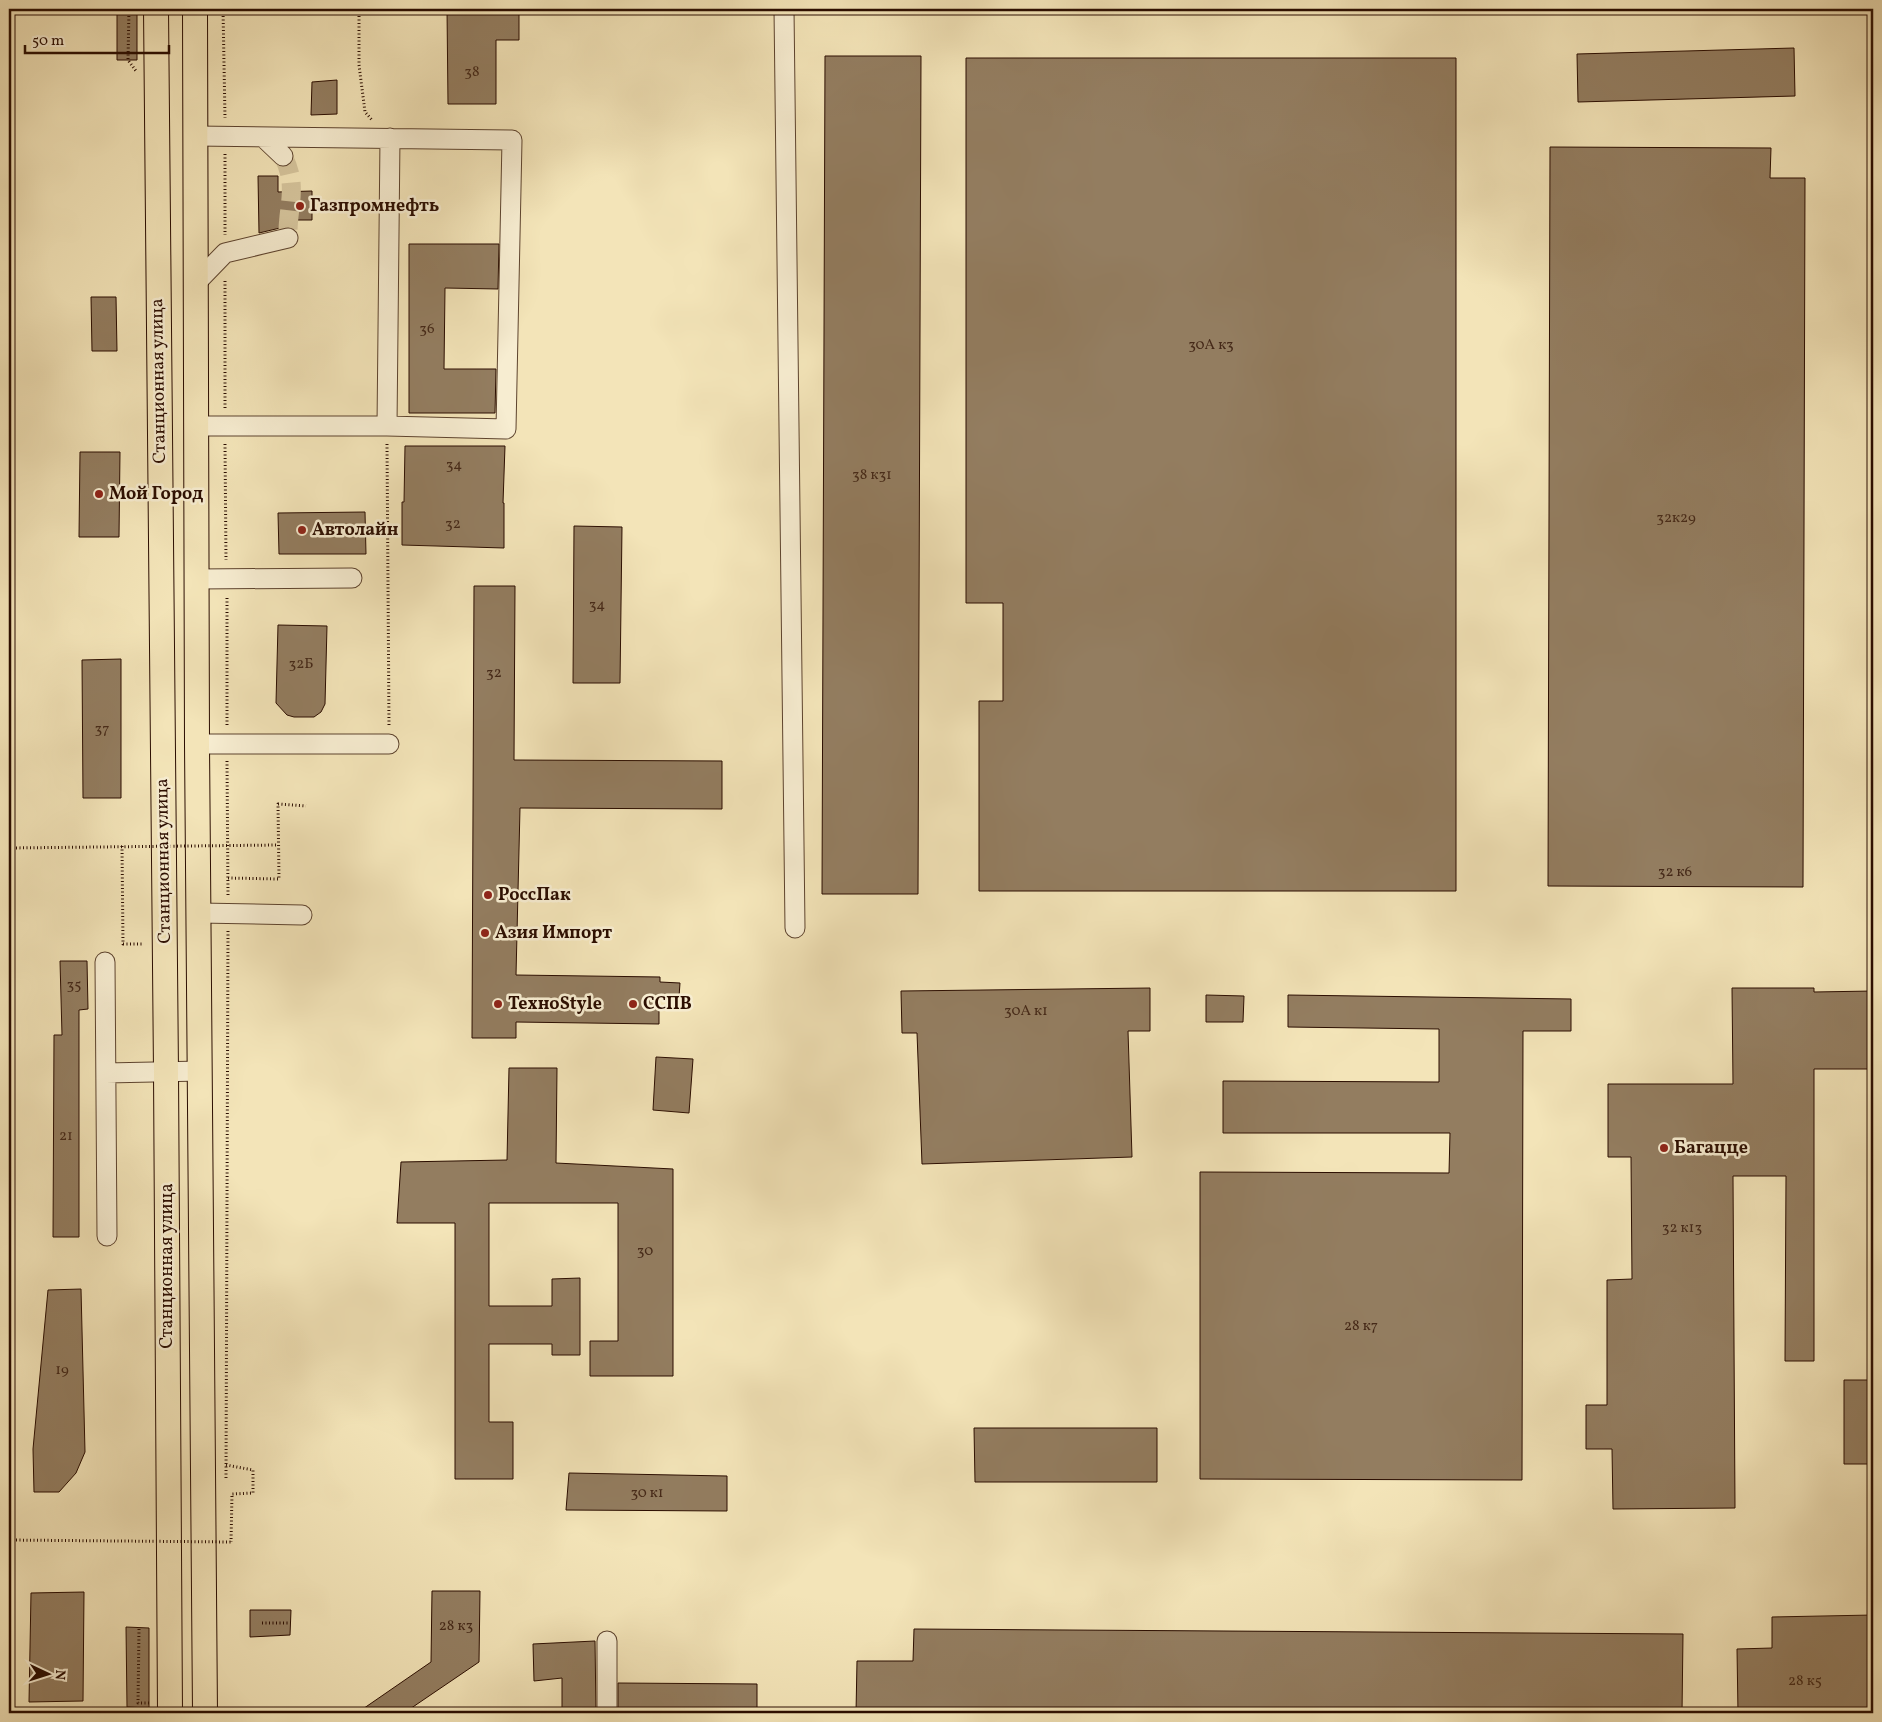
<svg xmlns="http://www.w3.org/2000/svg" width="1882" height="1722" viewBox="0 0 1882 1722" font-family="Vollkorn,serif">
	<style>
		.building { fill: #937d60; stroke: #2b0d00 }
		.lines { fill: none; stroke-linecap: round; stroke-linejoin: round }
		.minor-tunnel { stroke: #d5c49c; stroke-width: 19; stroke-dasharray: 19 9; stroke-linecap: butt }
		.minor-casing { stroke: #5d432e; stroke-width: 21 }
		.major-casing { stroke: #2b0d00; stroke-width: 26 }
		.path { stroke: #2b0d00; stroke-width: 3; stroke-dasharray: 1 2.5; stroke-linecap: butt }
		.minor { stroke: #f7edd1; stroke-width: 19 }
		.major { stroke: #f3e4b8; stroke-width: 24 }
		.path-bridge { stroke: #2b0d00; stroke-width: 3; stroke-dasharray: 1 2.5; stroke-linecap: butt }
		.poi-dot { fill: #8f2418; stroke: #f7edd1; stroke-width: 2 }
		.labels { text-anchor: middle; dominant-baseline: central; stroke-width: 5; stroke-linejoin: round; paint-order: stroke }
		.number-label { font-size: 15px; fill: #452918 }
		.poi-label { font-size: 18px; font-weight: bold; fill: #2b0d00; stroke: #f7edd1; text-anchor: start }
		.street-label { font-size: 18px; fill: #2b0d00; stroke: #f7edd1 }
	</style>
	<rect width="100%" height="100%" fill="#f3e4b8"/>
	<filter id="stains"><feTurbulence type="fractalNoise" baseFrequency=".004" numOctaves="4"/><feColorMatrix values="0 0 0 0 .2 0 0 0 0 .09 0 0 0 0 .02 0 0 0 .5 -.17"/></filter>
	<radialGradient id="worn" r=".72"><stop offset=".6" stop-color="#630" stop-opacity="0"/><stop offset="1" stop-color="#630" stop-opacity=".3"/></radialGradient>
	<!-- building -->
	<path class="building" d="M117,9h20v51h-20z
		M447,9h72v31h-23v64h-48z
		M1794,48l1,48 -217,6 -1,-48z
		M825,56h96l-3,838h-96z
		M966,58h490v833h-477v-190h24v-98h-37z
		M337,80v34l-26,1 1,-33z
		M1550,147l221,1 -1,30h35l-2,709 -255,-1z
		M258,176h20v16l34,-1v29h-32v8l-21,5z
		M409,244h90l-1,45 -53,-1 -1,81h52l-1,44h-86z
		M91,297h25l1,54h-25z
		M405,446h100l-2,57h1v45l-102,-3v-43h2z
		M80,452h40l-1,85h-40z
		M365,512l1,42h-87l-1,-41z
		M574,526l48,1 -2,156h-47z
		M474,586h41l-1,174 208,1v48l-202,-1 -4,167 144,2v5l20,1 -1,14 -20,-1v28l-143,-2v16h-44z
		M278,625l49,1 -2,78 -4,8 -7,5h-20l-7,-2 -11,-12z
		M121,659v139h-38l-1,-138z
		M60,961h27l1,48 -9,1v227h-26l1,-202h8z
		M1150,988v43h-22l4,126 -210,7 -5,-131h-15l-1,-42z
		M1732,988h82v4l59,-1v78h-59v292h-29l1,-185h-53l2,332 -122,1 -1,-60h-26v-44h21v-125l25,-1 -1,-122h-23v-73h125z
		M1206,995l38,1 -1,26h-37z
		M1288,995l283,4v32h-48l-1,449 -322,-1v-307l249,1 1,-40h-227v-52l216,1v-53l-151,-2z
		M656,1057l37,2 -4,54 -36,-3z
		M509,1068h48l-1,95 117,6v207h-83v-35h28v-138h-129v103h63v-27l28,-1v77h-28v-11h-63v78h24v57h-58v-256h-58l4,-61 106,-2z
		M81,1289l4,163 -9,21 -17,19h-25l-1,-43 15,-159z
		M1844,1380h29v84h-29z
		M974,1428h183v54h-182z
		M569,1473l158,3v35l-161,-1z
		M432,1591h48l-1,71 -75,51h-47l74,-51z
		M84,1592l-1,109 -54,1 2,-109z
		M250,1610h41l-1,25 -40,2z
		M1873,1615v98h-135l-1,-64 35,-1v-31z
		M126,1627l23,1v80l-22,-1z
		M914,1629l769,5 -1,79h-826l1,-52h56z
		M595,1641l1,72h-34v-35l-28,3 -1,-37z
		M618,1683l139,1v29h-139z"/>
	<g class="lines">
		<!-- minor-tunnel -->
		<path class="minor-tunnel" d="M283,156c16,31 4,50 5,82"/>
		<!-- minor casing -->
		<g class="minor-casing">
			<path id="minor" d="M784,9l11,919
				M196,136l316,4 -6,289 -119,-3h-190
				M263,137l20,19
				M195,284l30,-31 63,-15
				M387,426l3,-288
				M198,579l154,-1
				M197,744h192
				M199,913l103,2
				M105,962l2,274
				M106,1073l95,-2
				M607,1713v-72"/>
		</g>
		<!-- major casing -->
		<g class="major-casing">
			<path id="major" d="M156,9l10,1063 4,641
				M195,9l2,735 8,969"/>
		</g>
		<!-- path -->
		<path class="path" d="M129,9l-1,51 8,11
			M223,9l2,109
			M359,9v56l6,47 7,8
			M225,154v81
			M225,408v-129
			M225,444l1,116
			M387,444l2,282
			M227,725v-129
			M227,761l1,134
			M122,846l1,98h21
			M228,878l51,1 -1,-75 28,2
			M226,1465l27,5v23l-21,1 -1,48
			M226,1478l2,-547
			M262,1623h28
			M139,1629l-1,74h11"/>
		<!-- minor -->
		<use href="#minor" class="minor"/>
		<!-- major -->
		<use href="#major" class="major"/>
		<!-- path-bridge -->
		<path class="path-bridge" d="M9,848l269,-3
			M9,1540l222,2"/>
	</g>
	<!-- markers -->
	<g class="poi-dot">
		<circle cx="300" cy="206" r="5"/>
		<circle cx="99" cy="494" r="5"/>
		<circle cx="302" cy="530" r="5"/>
		<circle cx="488" cy="895" r="5"/>
		<circle cx="485" cy="933" r="5"/>
		<circle cx="498" cy="1004" r="5"/>
		<circle cx="633" cy="1004" r="5"/>
		<circle cx="1664" cy="1148" r="5"/>
	</g>
	<g class="labels">
		<!-- number labels -->
		<g class="number-label">
			<text x="472" y="72">38</text>
			<text x="427" y="329">36</text>
			<text x="1211" y="345">30А к3</text>
			<text x="454" y="465">34</text>
			<text x="872" y="475">38 к31</text>
			<text x="1676" y="518">32к29</text>
			<text x="453" y="524">32</text>
			<text x="597" y="605">34</text>
			<text x="301" y="664">32Б</text>
			<text x="494" y="673">32</text>
			<text x="102" y="729">37</text>
			<text x="1675" y="872">32 к6</text>
			<text x="74" y="985">35</text>
			<text x="1026" y="1011">30А к1</text>
			<text x="66" y="1136">21</text>
			<text x="1682" y="1228">32 к13</text>
			<text x="645" y="1251">30</text>
			<text x="1361" y="1326">28 к7</text>
			<text x="62" y="1370">19</text>
			<text x="647" y="1493">30 к1</text>
			<text x="456" y="1626">28 к3</text>
			<text x="1805" y="1681">28 к5</text>
		</g>
		<!-- poi labels -->
		<g class="poi-label">
			<text x="310" y="206">Газпромнефть</text>
			<text x="109" y="494">Мой Город</text>
			<text x="312" y="530">Автолайн</text>
			<text x="498" y="895">РоссПак</text>
			<text x="495" y="933">Азия Импорт</text>
			<text x="508" y="1004">ТехноStyle</text>
			<text x="643" y="1004">ССПВ</text>
			<text x="1674" y="1148">Багацце</text>
		</g>
		<!-- street labels -->
		<g class="street-label">
			<text transform="translate(159 381) rotate(-91)">Станционная улица</text>
			<text transform="translate(164 861) rotate(-91)">Станционная улица</text>
			<text transform="translate(167 1266) rotate(-90)">Станционная улица</text>
		</g>
	</g>
	<!-- margin -->
	<rect width="1882" height="1722" fill="none" stroke="#f3e4b8" stroke-width="30"/>
	<rect x="10" y="10" width="1862" height="1702" fill="none" stroke="#2b0d00" stroke-width="2.5"/>
	<rect x="15" y="15" width="1852" height="1692" fill="none" stroke="#2b0d00"/>
	<!-- north arrow -->
	<g transform="translate(48 1674) rotate(94)" stroke="#f7edd1" stroke-width="4" paint-order="stroke">
	<path d="M0-4L9 19L0 12L-9 19Z" fill="#2b0d00"/>
	<text y="-8" font-size="14" font-weight="bold" text-anchor="middle" fill="#2b0d00">N</text>
	</g>
	<!-- scale -->
	<path d="M25 45v8h144v-8" fill="none" stroke="#2b0d00" stroke-width="2.5"/>
	<text x="32" y="45" font-size="15" fill="#2b0d00" stroke="#f7edd1" stroke-width="4" paint-order="stroke">50 m</text>
	<rect width="100%" height="100%" filter="url(#stains)"/>
	<rect width="100%" height="100%" fill="url(#worn)"/>
</svg>
